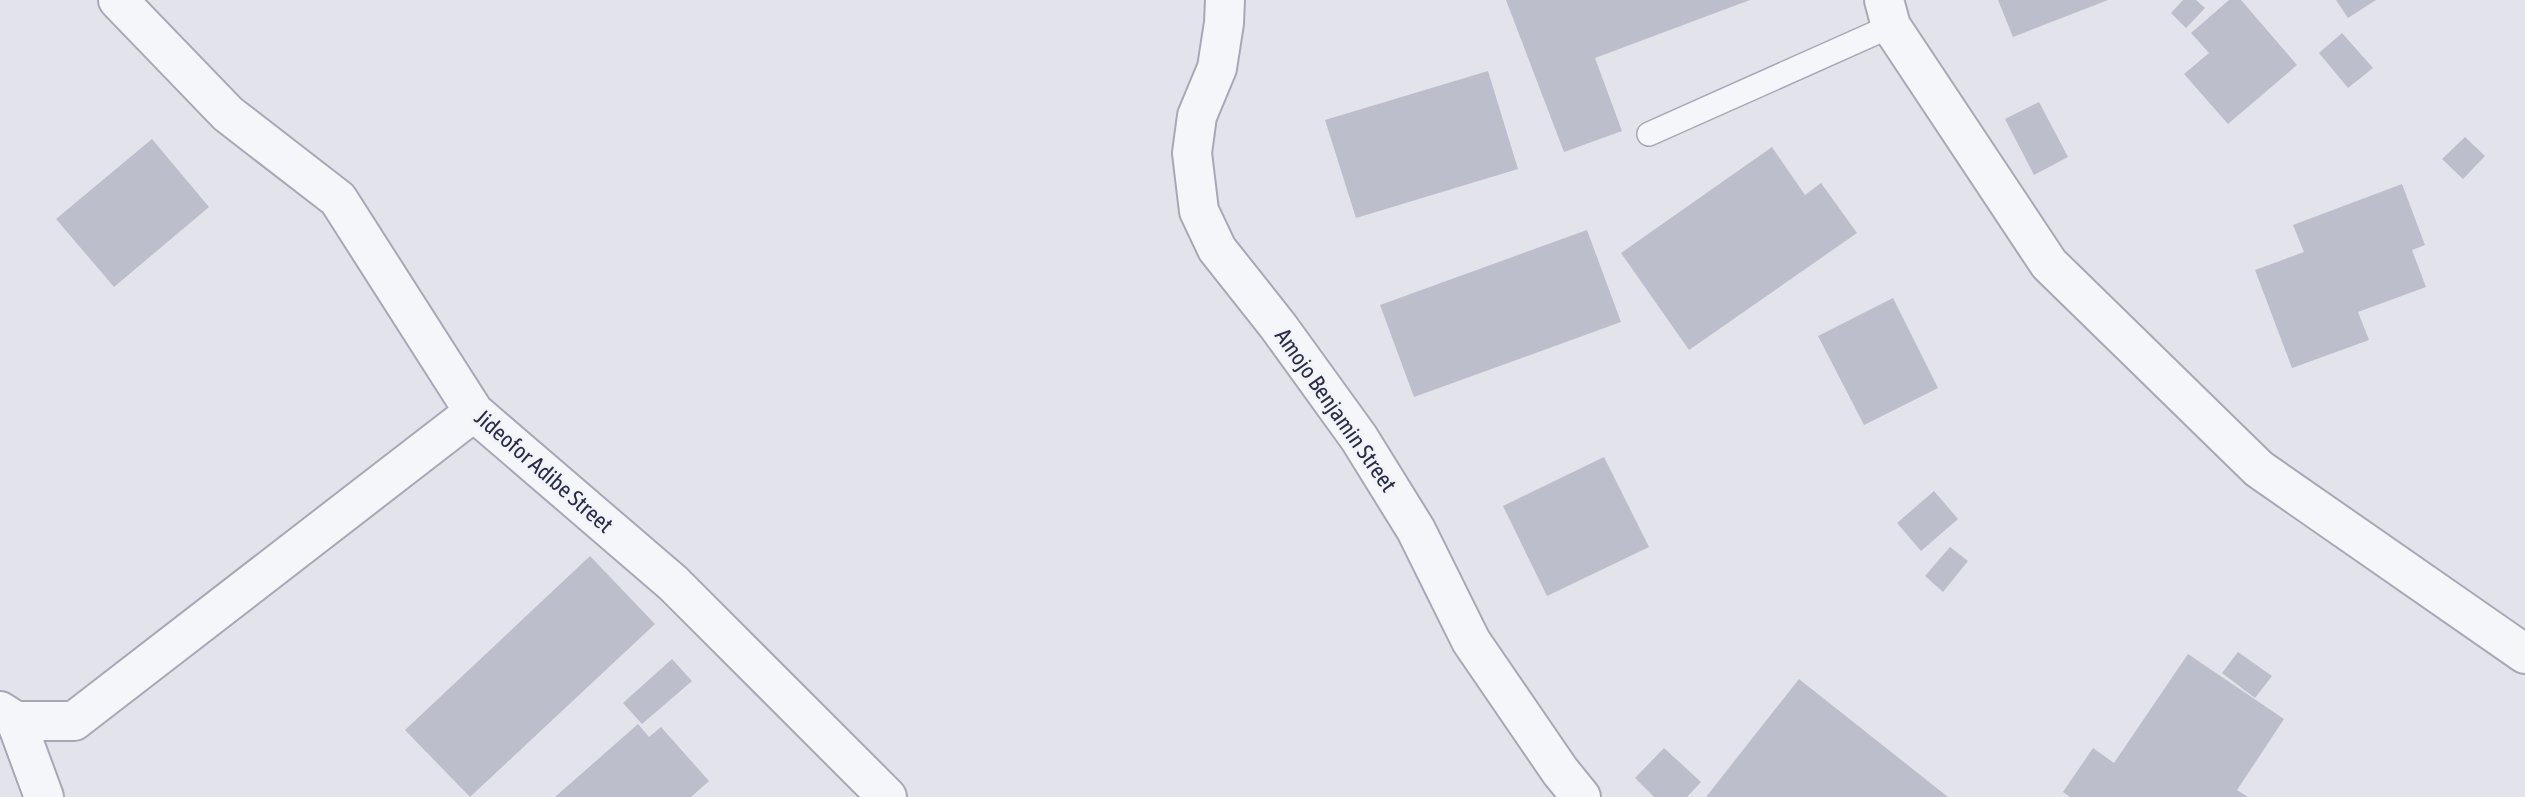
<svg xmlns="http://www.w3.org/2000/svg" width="2525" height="797" viewBox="0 0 2525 797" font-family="'Asap Condensed',sans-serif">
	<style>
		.building { fill: #bcbecc }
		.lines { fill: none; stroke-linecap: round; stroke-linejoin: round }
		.lane-casing { stroke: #a7a8b6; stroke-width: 26 }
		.street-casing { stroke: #a7a8b6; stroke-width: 42 }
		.lane { stroke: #f5f6f9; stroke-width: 23 }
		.street { stroke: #f5f6f9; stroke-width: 38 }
		.labels { text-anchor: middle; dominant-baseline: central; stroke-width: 5; stroke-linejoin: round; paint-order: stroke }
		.street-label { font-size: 23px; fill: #292c45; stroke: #f2f3f8 }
	</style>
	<rect width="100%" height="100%" fill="#e2e3eb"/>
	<!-- building -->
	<path class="building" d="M1506,0h244l-155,58 27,73 -58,21z
		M1998,0h110l-95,37z
		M2183,0h13l9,8 -19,20 -15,-15z
		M2229,0h12l56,65 -69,59 -44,-50 25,-21 -18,-20z
		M2336,0h40l-28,18z
		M2342,33l31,35 -25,20 -29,-35z
		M1488,71l30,98 -162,49 -31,-98z
		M2039,102l29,55 -34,18 -29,-56z
		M2465,137l20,19 -22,23 -21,-20z
		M152,139l57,68 -95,80 -58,-68z
		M1772,147l33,48 16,-12 36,50 -168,117 -68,-97z
		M2402,184l23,61 -13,5 14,37 -68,25 11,28 -77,28 -37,-98 49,-18 -11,-27z
		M1587,230l34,92 -207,75 -34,-92z
		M1893,298l45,90 -74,37 -46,-89z
		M1604,457l45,90 -102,49 -44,-90z
		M1934,491l24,28 -37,32 -24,-28z
		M1950,547l18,14 -25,31 -18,-16z
		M590,556l65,68 -185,173 -65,-67z
		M2238,652l34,24 -17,22 -33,-25z
		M2188,654l96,65 -47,71 11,7h-178l-7,-5 30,-44 21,15z
		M672,659l20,22 -50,43 -19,-21z
		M1799,679l149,118h-242z
		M638,724l11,13 12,-10 48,54 -18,16h-136z
		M1664,748l37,34 -14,15h-33l-19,-19z"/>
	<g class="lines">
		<!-- lane casing -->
		<g class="lane-casing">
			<path id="lane" d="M1649,134l242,-108"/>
		</g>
		<!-- street casing -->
		<g class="street-casing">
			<path id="street" d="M118,0l110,114 110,85 136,213 199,171 214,214
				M1225,0l-1,23 -7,45 -20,48 -5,37 7,58 18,38 61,77 81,112 57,92 55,111 89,130 21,26
				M1884,0l7,26 158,238 210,205 266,185
				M0,711l16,10h58l400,-309
				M16,721l28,76"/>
		</g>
		<!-- lane -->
		<use href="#lane" class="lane"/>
		<!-- street -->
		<use href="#street" class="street"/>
	</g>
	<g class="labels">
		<!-- street labels -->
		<g class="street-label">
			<text transform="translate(1336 410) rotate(55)">Amojo Benjamin Street</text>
			<text transform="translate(544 471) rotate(41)">Jideofor Adibe Street</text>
		</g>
	</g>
</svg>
